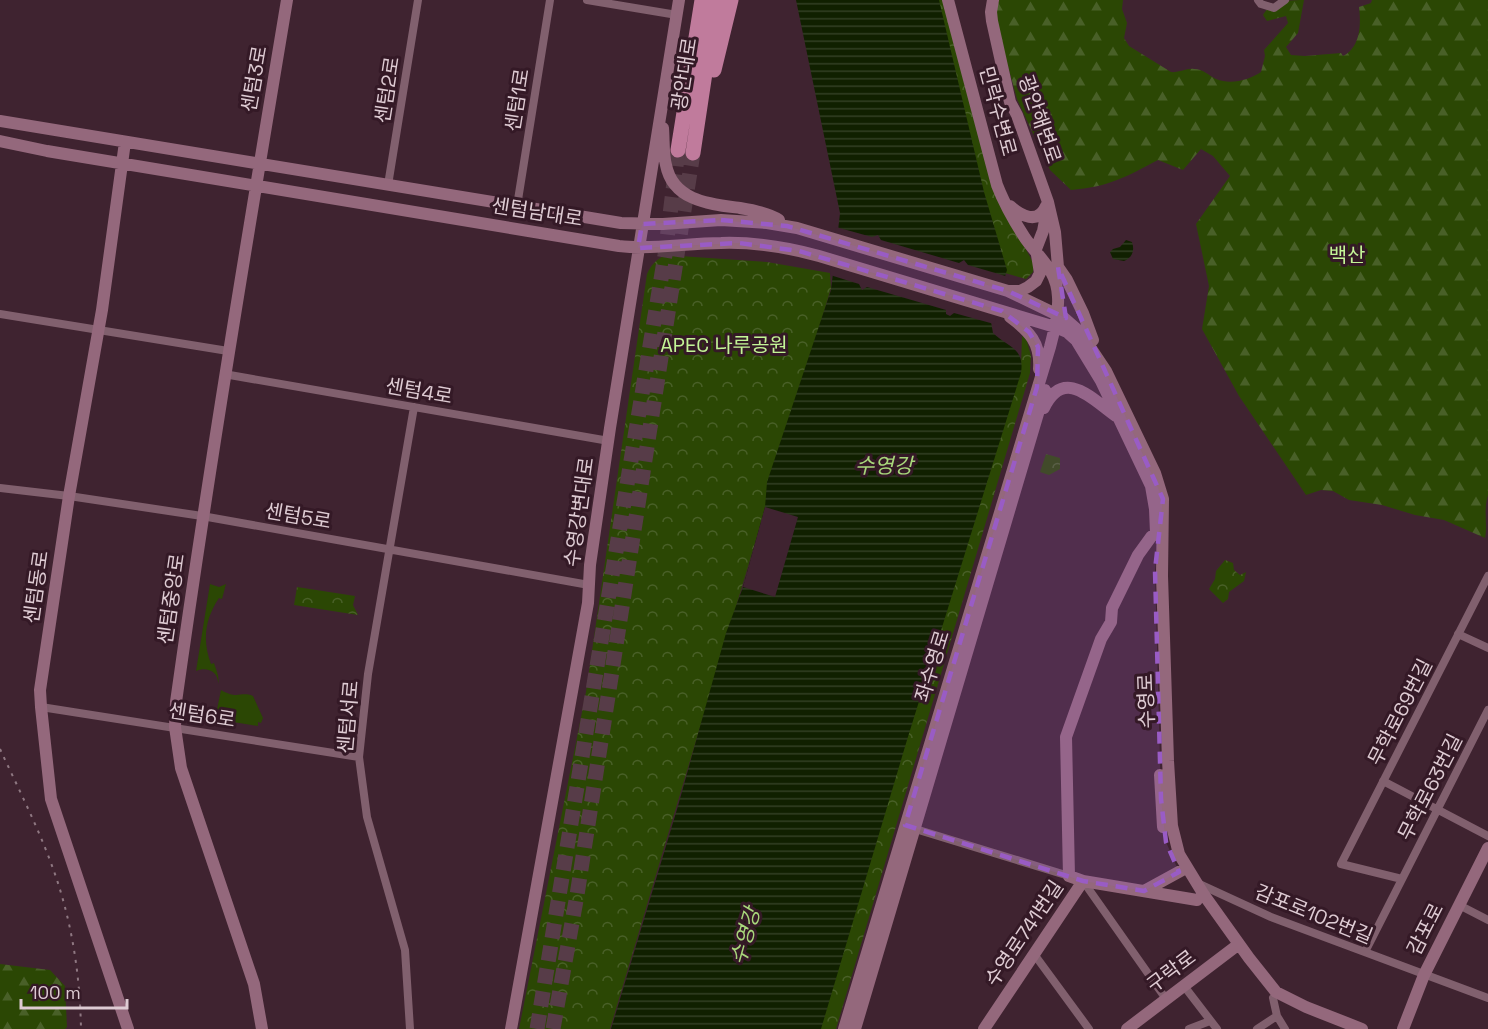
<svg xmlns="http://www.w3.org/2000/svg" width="1488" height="1029" viewBox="0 0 1488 1029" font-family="'Space Grotesk','Noto Sans KR',sans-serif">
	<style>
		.grass { fill: #2b4704 }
		.forest { fill: url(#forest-firs) }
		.park { fill: url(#park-crowns) }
		.water { fill: url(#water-rules) }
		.pier { fill: #3f2330 }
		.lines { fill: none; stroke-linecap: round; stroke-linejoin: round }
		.highway-tunnel { stroke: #573c48; stroke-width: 15; stroke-dasharray: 15 8; stroke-linecap: butt }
		.street { stroke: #81606e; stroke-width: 8 }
		.secondary { stroke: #94687c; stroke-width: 12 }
		.highway { stroke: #c07b9c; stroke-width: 15 }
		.rail { stroke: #8f7882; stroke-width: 2; stroke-dasharray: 3 6; stroke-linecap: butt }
		.marked { fill: #995cc5; fill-opacity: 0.2; stroke: #995cc5; stroke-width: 4.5; stroke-dasharray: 12 8; stroke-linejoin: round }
		.labels { text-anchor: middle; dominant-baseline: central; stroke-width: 6; stroke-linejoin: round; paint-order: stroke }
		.street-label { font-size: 20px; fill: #decbd3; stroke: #341926 }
		.park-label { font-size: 20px; fill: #c3f496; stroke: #341926 }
		.water-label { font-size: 21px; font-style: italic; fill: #a8d77b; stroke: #341926 }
	</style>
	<defs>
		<pattern id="forest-firs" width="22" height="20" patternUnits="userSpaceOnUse" patternTransform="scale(1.5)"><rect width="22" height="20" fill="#2b4704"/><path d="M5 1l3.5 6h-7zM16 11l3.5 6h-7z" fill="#496028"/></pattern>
		<pattern id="park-crowns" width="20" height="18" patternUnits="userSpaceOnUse" patternTransform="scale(1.5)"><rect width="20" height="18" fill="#2b4704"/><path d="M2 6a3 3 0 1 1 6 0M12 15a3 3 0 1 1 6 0" fill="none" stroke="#496028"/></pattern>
		<pattern id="water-rules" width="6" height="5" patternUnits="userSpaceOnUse" patternTransform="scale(1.5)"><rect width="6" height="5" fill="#102000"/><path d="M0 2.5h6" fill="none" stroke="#323f24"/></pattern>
	</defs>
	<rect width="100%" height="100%" fill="#3f2330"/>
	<!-- grass -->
	<path class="grass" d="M210,584l9,3 7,-3 -4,15 -3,-1c-14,21 -17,42 -8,66l3,-1c2,7 6,14 4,21 1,-12 -11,-18 -22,-13z
		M221,690c17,10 19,1 32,6l10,22 -2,5 -3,-1v4l-43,-7z"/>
	<!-- forest -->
	<path class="forest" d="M998,0h125l-1,9 5,14 -3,15 5,8 42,26c8,1 15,-4 23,-3 9,0 14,6 22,10 15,6 33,1 45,-7l4,-16 -1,-6 24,-27 -2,-7 -19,5 -4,-6c7,-14 27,-15 41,-15l-6,33 -12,14 5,8 14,1 36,-3 2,3c18,-9 18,-33 16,-49l12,-4 1,-3h116v495c-5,16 0,30 -3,43l-41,-18 -29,-5 -33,-10 -33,-5 -16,-9 -12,-1 -15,5 -67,-99 -37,-67 7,-43 -13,-62 34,-48 -17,-20 -12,-7 -18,21 -25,-10c-32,17 -50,27 -87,30l-21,-20 -33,-71 -23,-84z
		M0,964l50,6 15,16 2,41 -2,2h-65z"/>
	<!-- park -->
	<path class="park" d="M930,0h14l51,194 39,70 -1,8 -7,7 -28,-8z
		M665,255l102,7 63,11 1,15 -221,741h-91l67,-337 61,-418c4,-9 9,-14 18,-19z
		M1022,336l4,2 5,18 -1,17 -194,656h-21l206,-664z
		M1046,454l14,4v11l-11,6 -9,-3z
		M1225,560l8,3 1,7 6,5 6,-3 -2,9 -15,11 -1,7 -5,4 -14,-14 6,-10 1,-8z
		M297,587l58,9 -2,9 5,10 -64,-10z"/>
	<!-- water -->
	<path class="water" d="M796,0h143l45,192 23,78 -16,52 2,11c14,14 32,14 28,40l-114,367 -86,289h-210l67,-223 48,-173 17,-46 22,-80 2,-25 64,-192 8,-68 1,-9z
		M1126,240l6,2c3,9 0,16 -8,19l-11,-2 -3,-7 3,-3 7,-2z"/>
	<!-- pier -->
	<path class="pier" d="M836,227l36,10 6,-2 3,5 78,23 5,-3 4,5 41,12 -15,47 -40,-11 -4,3 -4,-2v-4l-79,-23 -5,3 -3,-6 -29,-9z
		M765,507l33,10 -23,80 -32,-10z"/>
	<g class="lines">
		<!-- highway-tunnel -->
		<path class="highway-tunnel" d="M537,1029l128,-774 13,-105
			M553,1029l24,-134 116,-742"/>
		<!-- street -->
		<path class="street" d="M587,0l90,15
			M1258,0l3,4 13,4 11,-8
			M388,185l30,-185
			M517,206l33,-206
			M0,314l228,37
			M224,374l385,67
			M0,488l69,8 133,20 387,69
			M1458,634l30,14
			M41,707l318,50
			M1383,781l105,55
			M912,828l157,48
			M1402,879l-61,-15 147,-288
			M1083,881l83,118
			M1197,883l74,34 217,81
			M1459,905l29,15
			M1365,952l123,-242
			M1034,954l55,75
			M1184,986l33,43
			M1273,998l4,18 8,13
			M410,1029l-5,-79 -38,-133 -8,-60 9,-83 46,-267
			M1189,1029l21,-8
			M1257,1029l20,-13"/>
		<!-- secondary -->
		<path class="secondary" d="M993,0l-2,12 1,9 18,81 7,13 31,87 7,30 3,35 9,13 16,33 10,27
			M0,121l621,102 42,1 58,-4 46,3 30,5 211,63 56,27 16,14 26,39 49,102 8,26 -1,77 6,185 4,65 7,28 25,41 45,63 27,34 30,15 56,22
			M663,128c1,12 0,26 3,37 7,36 44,39 74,43 12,2 29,5 39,12
			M0,141l47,10 572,95c34,4 68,-3 102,-3 33,-1 66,4 98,13l236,71 12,5 9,8 25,41 50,105 4,23 1,24
			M125,142l-23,168 -33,186 -29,194 1,17 10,92 77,230
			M1010,206c11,10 28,19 36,0
			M1008,291h12l8,-4 8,-6 4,-8 -4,-24 7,-18 4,-21
			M1010,317c19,14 31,26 29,52
			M1044,408c20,-42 49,-8 72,8
			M1161,529l-10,8 -13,18 -26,53 -1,14 -10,17 -35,98 3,139 14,5 114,19
			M1160,775l3,52
			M1144,891l42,-23
			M262,1029l-8,-45 -73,-216 -6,-41 1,-25c33,-235 72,-468 111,-702
			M511,1029l77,-426 2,-38 20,-137 69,-428
			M844,1029l206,-682c4,-16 9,-33 8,-50 -1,-27 -19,-39 -33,-59 -11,-17 -21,-35 -28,-53l-49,-185
			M855,1029l190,-639
			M984,1029l99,-148
			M1127,1029l112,-85
			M1403,1029l21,-54 64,-127"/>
		<!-- highway -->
		<path class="highway" d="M714,70l17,-70
			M678,150l24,-150
			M693,153l23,-153"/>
		<!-- rail -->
		<path class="rail" d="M0,749c20,43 42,86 57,131 16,49 23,98 24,149"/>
	</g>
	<!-- marked area -->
	<path class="marked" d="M721,220l66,6 221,65 58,27 -8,-51 105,232 -8,71 6,229 5,43 13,30 -35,19 -61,-10 -178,-56 132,-438 1,-40 -9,-15 -27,-21 -203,-60 -60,-8 -101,5 4,-24z"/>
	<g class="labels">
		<!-- street labels -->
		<g class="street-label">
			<text transform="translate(684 74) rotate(-81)">광안대로</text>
			<text transform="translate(254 79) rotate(-80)">센텀3로</text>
			<text transform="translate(387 90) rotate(-81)">센텀2로</text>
			<text transform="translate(517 100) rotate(-81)">센텀1로</text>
			<text transform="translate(998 111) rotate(75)">민락수변로</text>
			<text transform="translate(1040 119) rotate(71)">광안해변로</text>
			<text transform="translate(537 212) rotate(9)">센텀남대로</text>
			<text transform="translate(419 391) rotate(10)">센텀4로</text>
			<text transform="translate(579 512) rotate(-82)">수영강변대로</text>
			<text transform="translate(298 516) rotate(10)">센텀5로</text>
			<text transform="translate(36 587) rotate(-82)">센텀동로</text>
			<text transform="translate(171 599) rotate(-82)">센텀중앙로</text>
			<text transform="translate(932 666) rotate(-73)">좌수영로</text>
			<text transform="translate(1146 701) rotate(-92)">수영로</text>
			<text transform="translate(1400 712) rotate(-63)">무학로69번길</text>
			<text transform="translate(202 715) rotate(9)">센텀6로</text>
			<text transform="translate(348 717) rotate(-85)">센텀서로</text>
			<text transform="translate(1430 787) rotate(-63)">무학로63번길</text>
			<text transform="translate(1314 914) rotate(22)">감포로102번길</text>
			<text transform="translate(1425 929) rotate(-63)">감포로</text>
			<text transform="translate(1024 933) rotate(-56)">수영로741번길</text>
			<text transform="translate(1171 971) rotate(-37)">구락로</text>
		</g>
		<!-- park labels -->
		<g class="park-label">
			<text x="1347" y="255">백산</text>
			<text x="724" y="345">APEC 나루공원</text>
		</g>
		<!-- water labels -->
		<g class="water-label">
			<text x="884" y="465">수영강</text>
			<text transform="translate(745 936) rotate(-74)">수영강</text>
		</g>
	</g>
	<!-- scale -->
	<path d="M21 999v9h106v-9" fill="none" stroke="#decbd3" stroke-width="3"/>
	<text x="30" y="999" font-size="18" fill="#decbd3" stroke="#341926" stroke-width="4.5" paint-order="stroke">100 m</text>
</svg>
